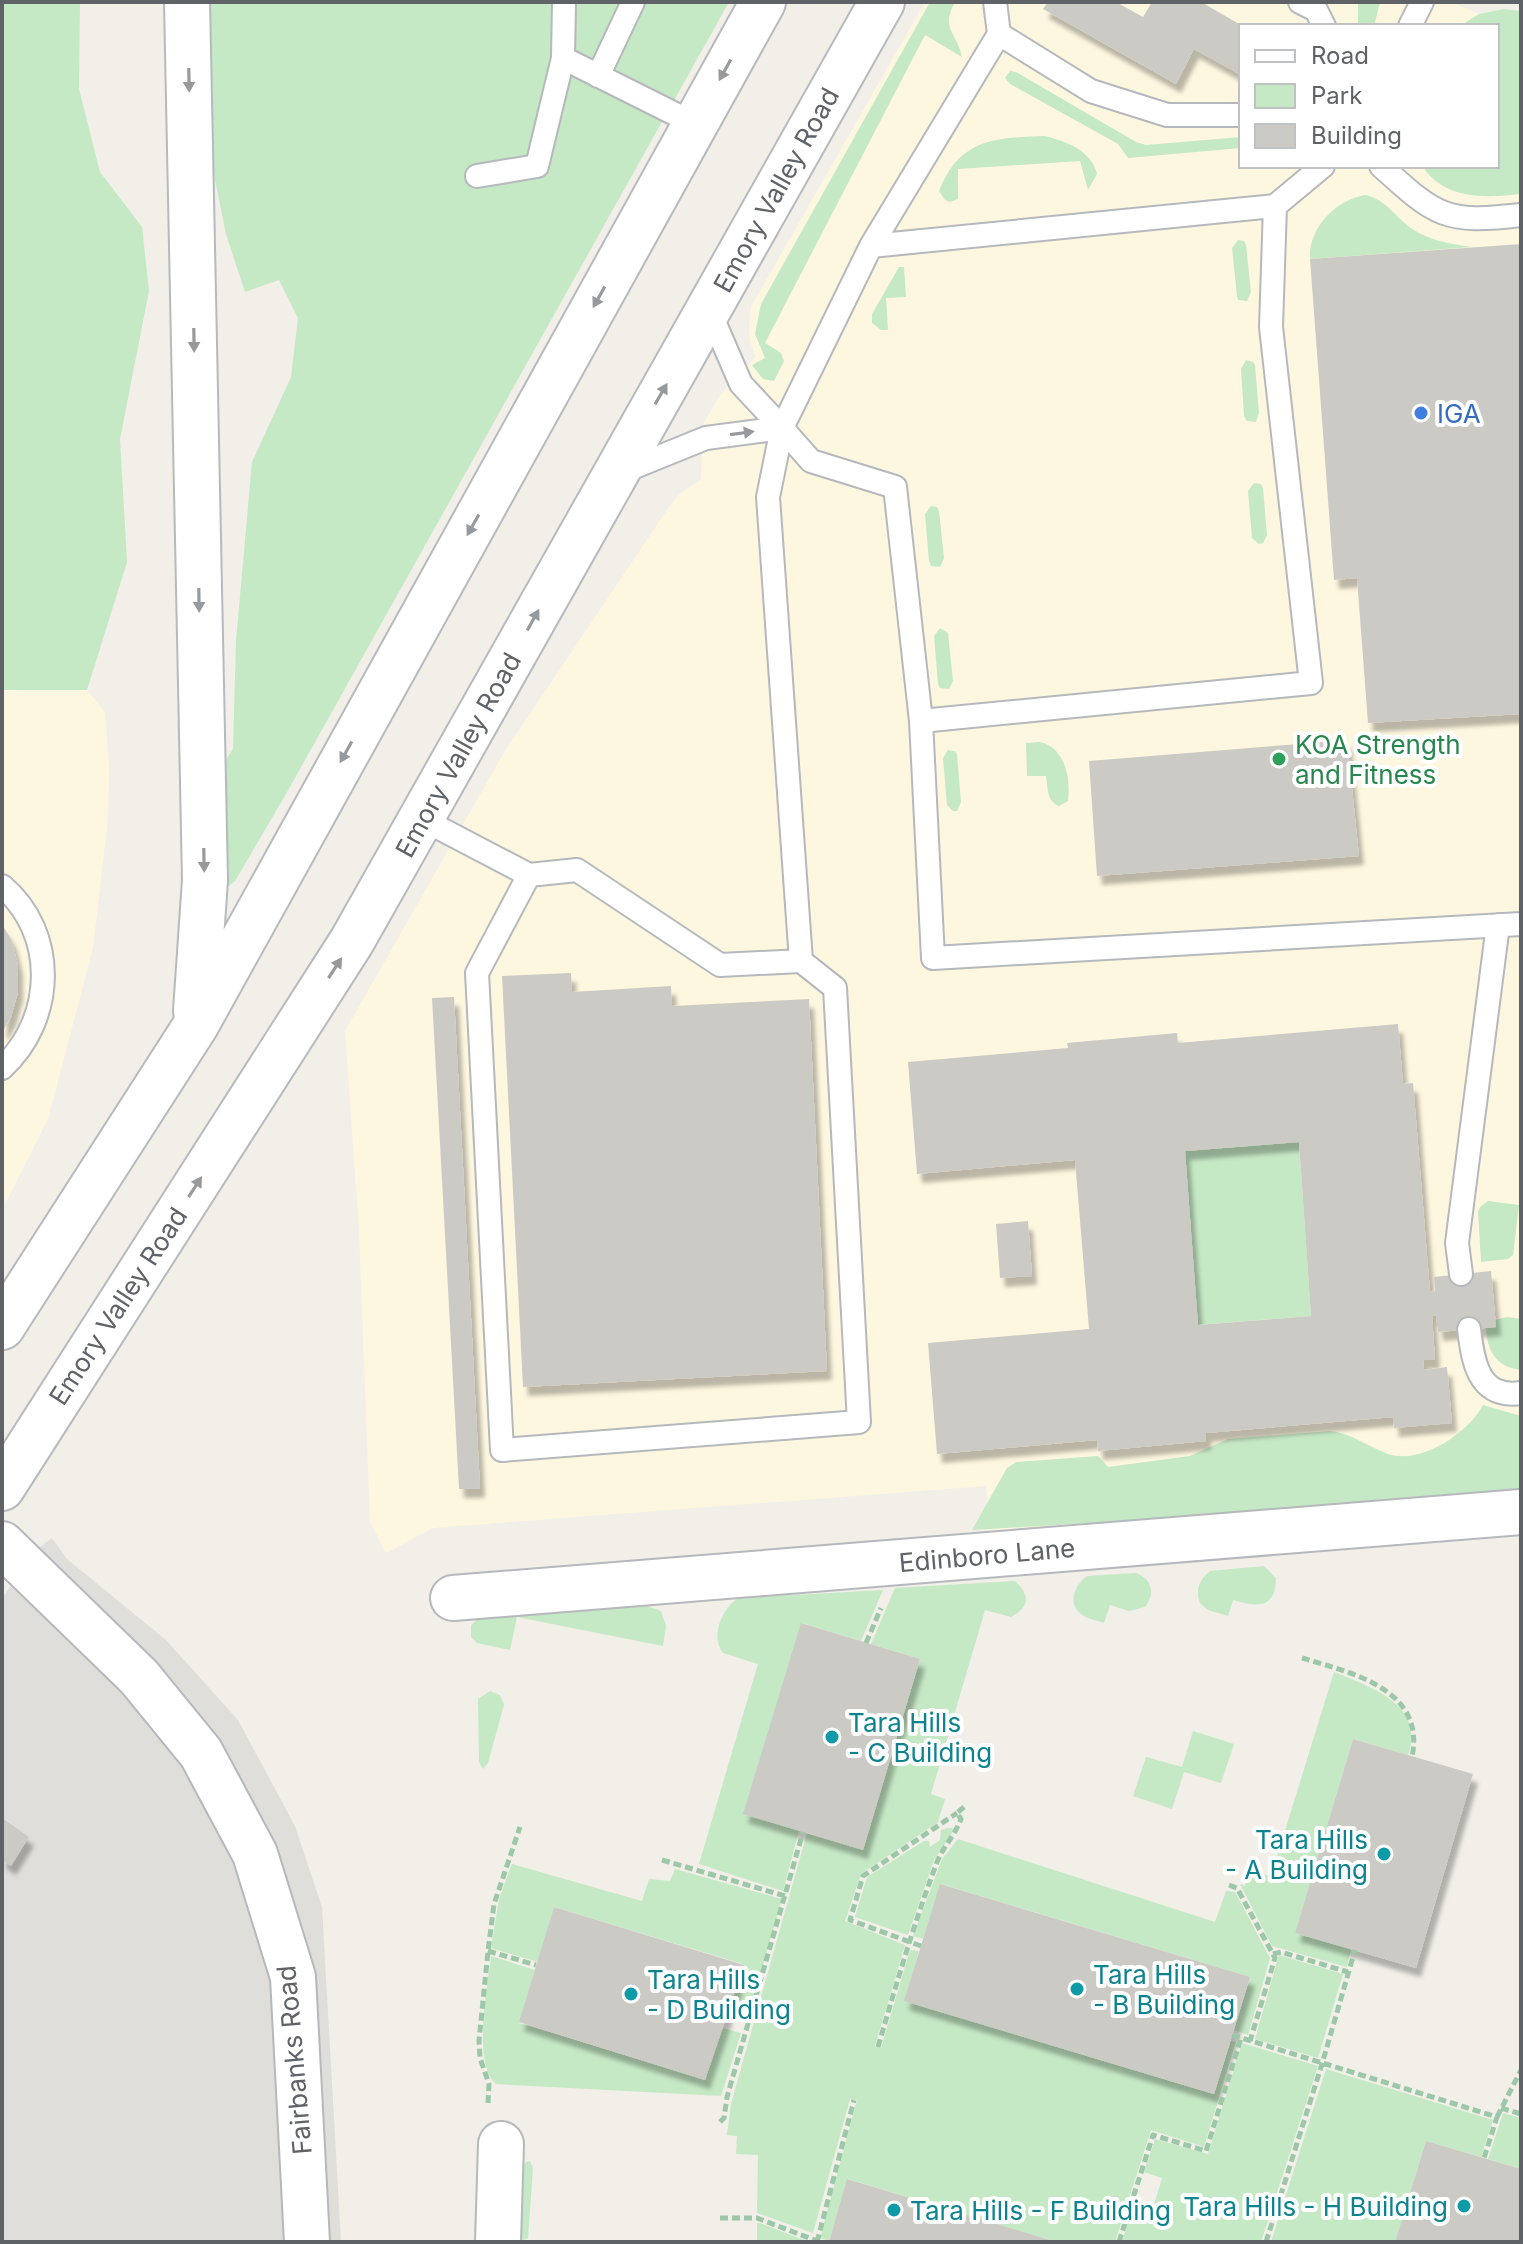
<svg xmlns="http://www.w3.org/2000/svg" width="1523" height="2244" viewBox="0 0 1523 2244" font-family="Inter,sans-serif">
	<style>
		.commercial { fill: #fef7e0; fill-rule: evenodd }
		.industrial { fill: #e0deda }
		.green { fill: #c5e8c5 }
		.building { fill: #cccac5; fill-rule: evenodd; filter: url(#shadow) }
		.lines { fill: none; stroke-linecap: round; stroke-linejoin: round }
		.lane-casing { stroke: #b5b8bc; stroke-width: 26 }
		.street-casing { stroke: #b5b8bc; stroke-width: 48 }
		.secondary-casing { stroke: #b6babf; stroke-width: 48 }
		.path { stroke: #9cc7a9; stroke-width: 5; stroke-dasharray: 8 4; stroke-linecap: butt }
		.lane { stroke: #fff; stroke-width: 22 }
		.street { stroke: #fff; stroke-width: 44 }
		.secondary { stroke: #fff; stroke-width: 44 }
		.oneway { fill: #979a9d }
		.shop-dot { fill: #3f7fe0; stroke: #fff; stroke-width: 3 }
		.leisure-dot { fill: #2e9e5b; stroke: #fff; stroke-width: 3 }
		.culture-dot { fill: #0f9aa8; stroke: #fff; stroke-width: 3 }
		.labels { text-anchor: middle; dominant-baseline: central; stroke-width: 8; stroke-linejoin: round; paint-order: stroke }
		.street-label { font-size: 26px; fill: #5f6368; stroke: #fff }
		.shop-label { font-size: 26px; fill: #366cbe; stroke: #fff; text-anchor: start }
		.leisure-label { font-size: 26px; fill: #27864d; stroke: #fff; text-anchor: start }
		.culture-label { font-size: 26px; fill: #0d838f; stroke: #fff; text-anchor: start }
	</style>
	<defs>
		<filter id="shadow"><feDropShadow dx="5" dy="9" stdDeviation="2" flood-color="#0004"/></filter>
	</defs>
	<rect width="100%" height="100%" fill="#f1efe8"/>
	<!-- commercial -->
	<path class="commercial" d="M925,2h526l28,12 25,-5 17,2v1482l-171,15 -361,22 -3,-44 -553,42 -47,25 -16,-32 -11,-291 -14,-199 160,-280 164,-244 11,-14 21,-13 2,-56 18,-30 35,-37 -6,-15 -1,-13 2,-22zM1241,26h256v140h-256z
		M2,690h85l18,22 4,53 -1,54 -15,129 -45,171 -46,91z"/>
	<!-- industrial -->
	<path class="industrial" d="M52,1538l15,21 99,81 72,80 57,106 27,81 19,335h-339v-644l37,-50z"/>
	<!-- green -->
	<path class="green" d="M2,2h78l-1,87 21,83 42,55 7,64 -29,148 7,123 -40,128h-85z
		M210,2h519l-443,792 -51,87 -9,7 -5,-121 12,-18 3,-108 16,-179 39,-85 7,-59 -19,-38 -34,12 -19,-58 -13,-64z
		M930,2h25c-15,27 2,30 7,55l-37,-22 -160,308 16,10 3,8 -10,20 -11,-2 -11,-14 13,-7 -10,-24 6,-30z
		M1358,2h22l-6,24h-16z
		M1504,9l17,2v183c-37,4 -76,6 -99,-28h75v-140h-37l19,-12z
		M1010,71l6,1 120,70 10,3 95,-8v11l-113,10 -10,-14 -108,-60 -5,-6z
		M1045,136c21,5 47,15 52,38l-9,16 -8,-29 -122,8v30l-8,3 -5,-2 -6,-9c21,-53 56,-53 106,-55z
		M1365,195c22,5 29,21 46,33 19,13 39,16 61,19l-162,12c-2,-31 26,-59 55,-64z
		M1238,240l6,1 2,4 5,47 -4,9 -9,-1 -1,-4 -5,-48z
		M899,267h5l2,30 -20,1 2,32h-7l-9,-7v-9z
		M1246,360l7,2 2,3 4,48 -3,9 -9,-1 -3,-5 -3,-47z
		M1254,483l7,1 2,4 4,47 -4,8 -4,1 -7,-6 -4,-47z
		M931,506l6,1 2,4 5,47 -4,9 -9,-1 -2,-5 -4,-47z
		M940,628l8,5 5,48 -4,8 -9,-1 -2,-4 -4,-48z
		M1040,742c25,6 31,35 28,59l-9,5c-13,-5 -11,-19 -13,-30h-19l-1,-33z
		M948,750l7,1 2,3 4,48 -4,9h-4l-6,-6 -4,-47z
		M1299,1142l12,174 -113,9 -13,-174z
		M1488,1201l31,4 -6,50 -5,4 -27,3 -3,-50 2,-5z
		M1507,1317l14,2v51c-25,-3 -34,-19 -35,-42l9,-1v-7z
		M1483,1405l38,11v77l-171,15 -378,22 35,-62 9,-6 82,-6 10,11 82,-11 38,-17 102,-8c21,2 39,16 58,23 33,11 80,-21 95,-49z
		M1264,1566l12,12c-1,32 -19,29 -43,22l-5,16 -20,-6 -8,-7c-5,-13 -1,-23 10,-32z
		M1136,1573c16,6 20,21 9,34l-16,4 -19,-6 -6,18c-6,-2 -15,-4 -20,-7 -18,-10 -10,-31 3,-40z
		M1015,1581c16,14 14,26 -4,36l-26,-7 -54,184 14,5 -7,23 -77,52 -16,47 60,24 -30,101 6,2 29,-98 9,1 -14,50 309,93 17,-53 5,1 -32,105 -53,-17 -36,112h-60l-207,-63 -19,62 -9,-3 37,-138 -7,-1 -37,134 -56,-20 1,-58 -22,-1 1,-18 -10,-1 4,-31 76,-271 56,16 57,-190 -49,-15 24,-56z
		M883,1590l-22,51 -59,-18 -3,207 -16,61 -84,-27 59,-200 -35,-11c-13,-16 -1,-46 16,-55z
		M636,1606h11l14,5 5,15 -3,20 -146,-29 -7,33 -33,-7 -6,-6v-12l12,-10z
		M1334,1672c37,15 92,33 74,83l-55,-16 -58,194 56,16 -4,18 -75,-21 -32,-62 5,2 4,-15 22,5z
		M490,1691l10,4 4,10 -16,58 -5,6 -4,-7 -1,-63z
		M1193,1731l41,13 -13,39 -37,-11 -12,37 -39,-13 13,-39 36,10z
		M947,1828h6l-1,5 -18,27 -26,75 -53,-18 12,-40 57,-36h5l1,6 10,-7 1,-10z
		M958,1839l257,83 11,-31 9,1 35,66 -22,77 -14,-5 16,-53 -309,-93 -18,55 -10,-3 29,-77z
		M512,1864l130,37 7,-22 21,2 5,-12 107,30 -36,124 -20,-6 17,-53 -189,-57 -16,55 -47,-14 8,-49z
		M1279,1955l64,19 -25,84 -63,-19z
		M491,1956l44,14 -16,53 185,56 18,-51 19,5 -20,63 -225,-12c-24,-19 -8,-100 -5,-128z
		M1242,2043l76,23 -57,176h-139l13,-43 19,6 8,-27 -18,-6 11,-33 53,15z
		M1326,2069l167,51 -12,37 -55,-16 -31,101h-124z
		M1503,2113l18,5v51l-33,-10z
		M530,2161l3,7 -5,70 -10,4 3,-68 4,-11z
		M757,2223h3l49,19h-52z"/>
	<!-- building -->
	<path class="building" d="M1048,2h68l27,15 9,-15h49l40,23v50l-47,-26 -18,35 -133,-75z
		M1521,244v470l-153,9 -11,-145 -23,2 -24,-321z
		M1347,740l12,116 -262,20 -8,-115z
		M2,924l10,17 6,25v26l-7,25 -9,16z
		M571,973l1,19 99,-6 1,20 137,-7 18,372 -304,16 -21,-411z
		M454,997l26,491 -4,1h-17l-27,-491z
		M1398,1024l5,60 10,-1 17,209 5,-1 -1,-14 57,-6 5,56 -58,5 -2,-17 -4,1 3,44h-12l1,10 23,-3 5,56 -58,5 -1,-11 -187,16v8l-108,10 -1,-11 -160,14 -9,-111 161,-14 -14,-169 -158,14 -9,-112 160,-14 -1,-5 110,-10 1,10zM1299,1142l12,174 -113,9 -13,-174z
		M1028,1221l4,55 -32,2 -4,-54z
		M801,1623l119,36 -57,191 -120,-36z
		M1353,1739l120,35 -57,194 -121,-35z
		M2,1818l27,19 -18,29 -9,-6z
		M940,1884l310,93 -36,117 -310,-93z
		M554,1907l190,58 -39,115 -186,-58z
		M1426,2141l95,28v73h-126z
		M847,2179l206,62 -1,1h-223z"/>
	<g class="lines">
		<!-- lane casing -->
		<g class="lane-casing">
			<path id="lane" d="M564,2l-1,56 132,66
				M1300,2l16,8 8,16
				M1410,26l12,-24
				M999,34l92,57 76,24h74
				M598,76l35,-74
				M1323,166l-48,40 -404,40 -89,182 29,33 84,26 26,234 12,237 588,-34
				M1381,166c55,50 64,58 140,49
				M477,176l60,-10 26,-108
				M871,246l128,-212 -4,-32
				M709,310l32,74 41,44
				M622,472l84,-34 76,-10
				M921,721l390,-38 -40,-356 4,-121
				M422,819l107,56 48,-5 143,95 81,-4 -33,-464 14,-69
				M529,875l-52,98 25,477 357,-28 -24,-434 -34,-27
				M2,886c56,47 53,134 0,182
				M1461,1274l-4,-31 41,-318
				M1469,1329c4,32 9,70 52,64"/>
		</g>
		<!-- street casing -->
		<g class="street-casing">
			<path id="street" d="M2,1544l137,133 62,76 54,101 38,123 14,265
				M453,1598l1068,-86
				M498,2242l3,-98"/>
		</g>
		<!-- secondary casing -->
		<g class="secondary-casing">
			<path id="secondary" d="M187,2l18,878 -9,131
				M2,1327l194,-302 567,-1023
				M2,1488l350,-547 530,-939"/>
		</g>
		<!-- path -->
		<path class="path" d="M866,1643l15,-35
			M1302,1658c50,15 124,31 110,99
			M662,1860l123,36
			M1229,1885l8,3 38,70 -25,83
			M921,1946l-71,-26 13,-44 94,-63
			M488,1951l48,14
			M1273,1954l8,-2 67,20
			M1232,2035l265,82 -13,41
			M878,2047c18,-62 36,-124 59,-185 7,-16 18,-27 24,-43l-4,-6 7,-6
			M488,2103l1,-19 -9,-26 -1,-17 9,-90 6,-47 26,-77
			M1501,2108l20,6
			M1497,2117l24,-47
			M720,2122l4,-4 3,-21 76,-265
			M720,2218h37l60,23
			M817,2242l37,-142
			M1119,2242l34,-107 53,16 35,-113
			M1266,2242l56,-178 33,-114"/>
		<!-- lane -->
		<use href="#lane" class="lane"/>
		<!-- street -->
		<use href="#street" class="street"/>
		<!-- secondary -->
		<use href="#secondary" class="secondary"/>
	</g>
	<!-- one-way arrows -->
	<defs><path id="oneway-solid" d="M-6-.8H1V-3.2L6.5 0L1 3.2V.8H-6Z" transform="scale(2)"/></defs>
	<g class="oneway">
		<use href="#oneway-solid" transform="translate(725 70) rotate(119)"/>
		<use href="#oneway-solid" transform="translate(189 80) rotate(89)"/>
		<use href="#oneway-solid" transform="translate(599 297) rotate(119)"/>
		<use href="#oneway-solid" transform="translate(194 340) rotate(89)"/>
		<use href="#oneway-solid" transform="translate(661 394) rotate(-60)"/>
		<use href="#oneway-solid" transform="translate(742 433) rotate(-8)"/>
		<use href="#oneway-solid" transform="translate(473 525) rotate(119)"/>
		<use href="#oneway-solid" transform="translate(199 600) rotate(89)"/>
		<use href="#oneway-solid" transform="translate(533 620) rotate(-61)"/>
		<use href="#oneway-solid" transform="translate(346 752) rotate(119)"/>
		<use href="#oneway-solid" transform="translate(204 860) rotate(89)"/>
		<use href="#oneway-solid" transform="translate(335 968) rotate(-57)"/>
		<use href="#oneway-solid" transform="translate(195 1187) rotate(-57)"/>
	</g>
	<!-- markers -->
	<circle class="shop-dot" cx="1421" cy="413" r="8"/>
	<circle class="leisure-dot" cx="1279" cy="759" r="8"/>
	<g class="culture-dot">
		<circle cx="832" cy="1737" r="8"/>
		<circle cx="1384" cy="1854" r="8"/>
		<circle cx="1077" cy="1989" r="8"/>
		<circle cx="631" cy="1994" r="8"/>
		<circle cx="1464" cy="2206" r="8"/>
		<circle cx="894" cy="2210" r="8"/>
	</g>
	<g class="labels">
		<!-- street labels -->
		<g class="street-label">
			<text transform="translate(776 190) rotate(-61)">Emory Valley Road</text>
			<text transform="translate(458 755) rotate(-61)">Emory Valley Road</text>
			<text transform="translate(118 1306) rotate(-57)">Emory Valley Road</text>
			<text transform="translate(987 1555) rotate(-5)">Edinboro Lane</text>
			<text transform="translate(294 2060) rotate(-95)">Fairbanks Road</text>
		</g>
		<!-- shop labels -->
		<g class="shop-label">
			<text x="1437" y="413">IGA</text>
		</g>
		<!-- leisure labels -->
		<g class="leisure-label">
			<text x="1295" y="744">KOA Strength<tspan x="1295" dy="30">and Fitness</tspan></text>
		</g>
		<!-- culture labels -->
		<g class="culture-label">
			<text x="848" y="1722">Tara Hills<tspan x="848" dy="30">- C Building</tspan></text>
			<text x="1368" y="1839" text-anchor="end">Tara Hills<tspan x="1368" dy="30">- A Building</tspan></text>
			<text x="1093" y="1974">Tara Hills<tspan x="1093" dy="30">- B Building</tspan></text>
			<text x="647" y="1979">Tara Hills<tspan x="647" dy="30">- D Building</tspan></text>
			<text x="1448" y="2206" text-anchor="end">Tara Hills - H Building</text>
			<text x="910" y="2210">Tara Hills - F Building</text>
		</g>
	</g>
	<!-- border -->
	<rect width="1523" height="2244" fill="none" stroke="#5f6368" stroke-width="8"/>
	<!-- legend -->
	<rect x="1239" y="24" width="260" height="144" fill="#ffffff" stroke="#bfc1c3" stroke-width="2"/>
	<rect x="1255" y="50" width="40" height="12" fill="#ffffff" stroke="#bfc1c3" stroke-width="2"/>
	<text x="1311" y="64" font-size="24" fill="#5f6368">Road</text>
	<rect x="1255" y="84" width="40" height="24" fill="#c5e8c5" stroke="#bfc1c3" stroke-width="2"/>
	<text x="1311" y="104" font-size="24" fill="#5f6368">Park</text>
	<rect x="1255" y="124" width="40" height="24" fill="#cccac5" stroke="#bfc1c3" stroke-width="2"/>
	<text x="1311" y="144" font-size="24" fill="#5f6368">Building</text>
</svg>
